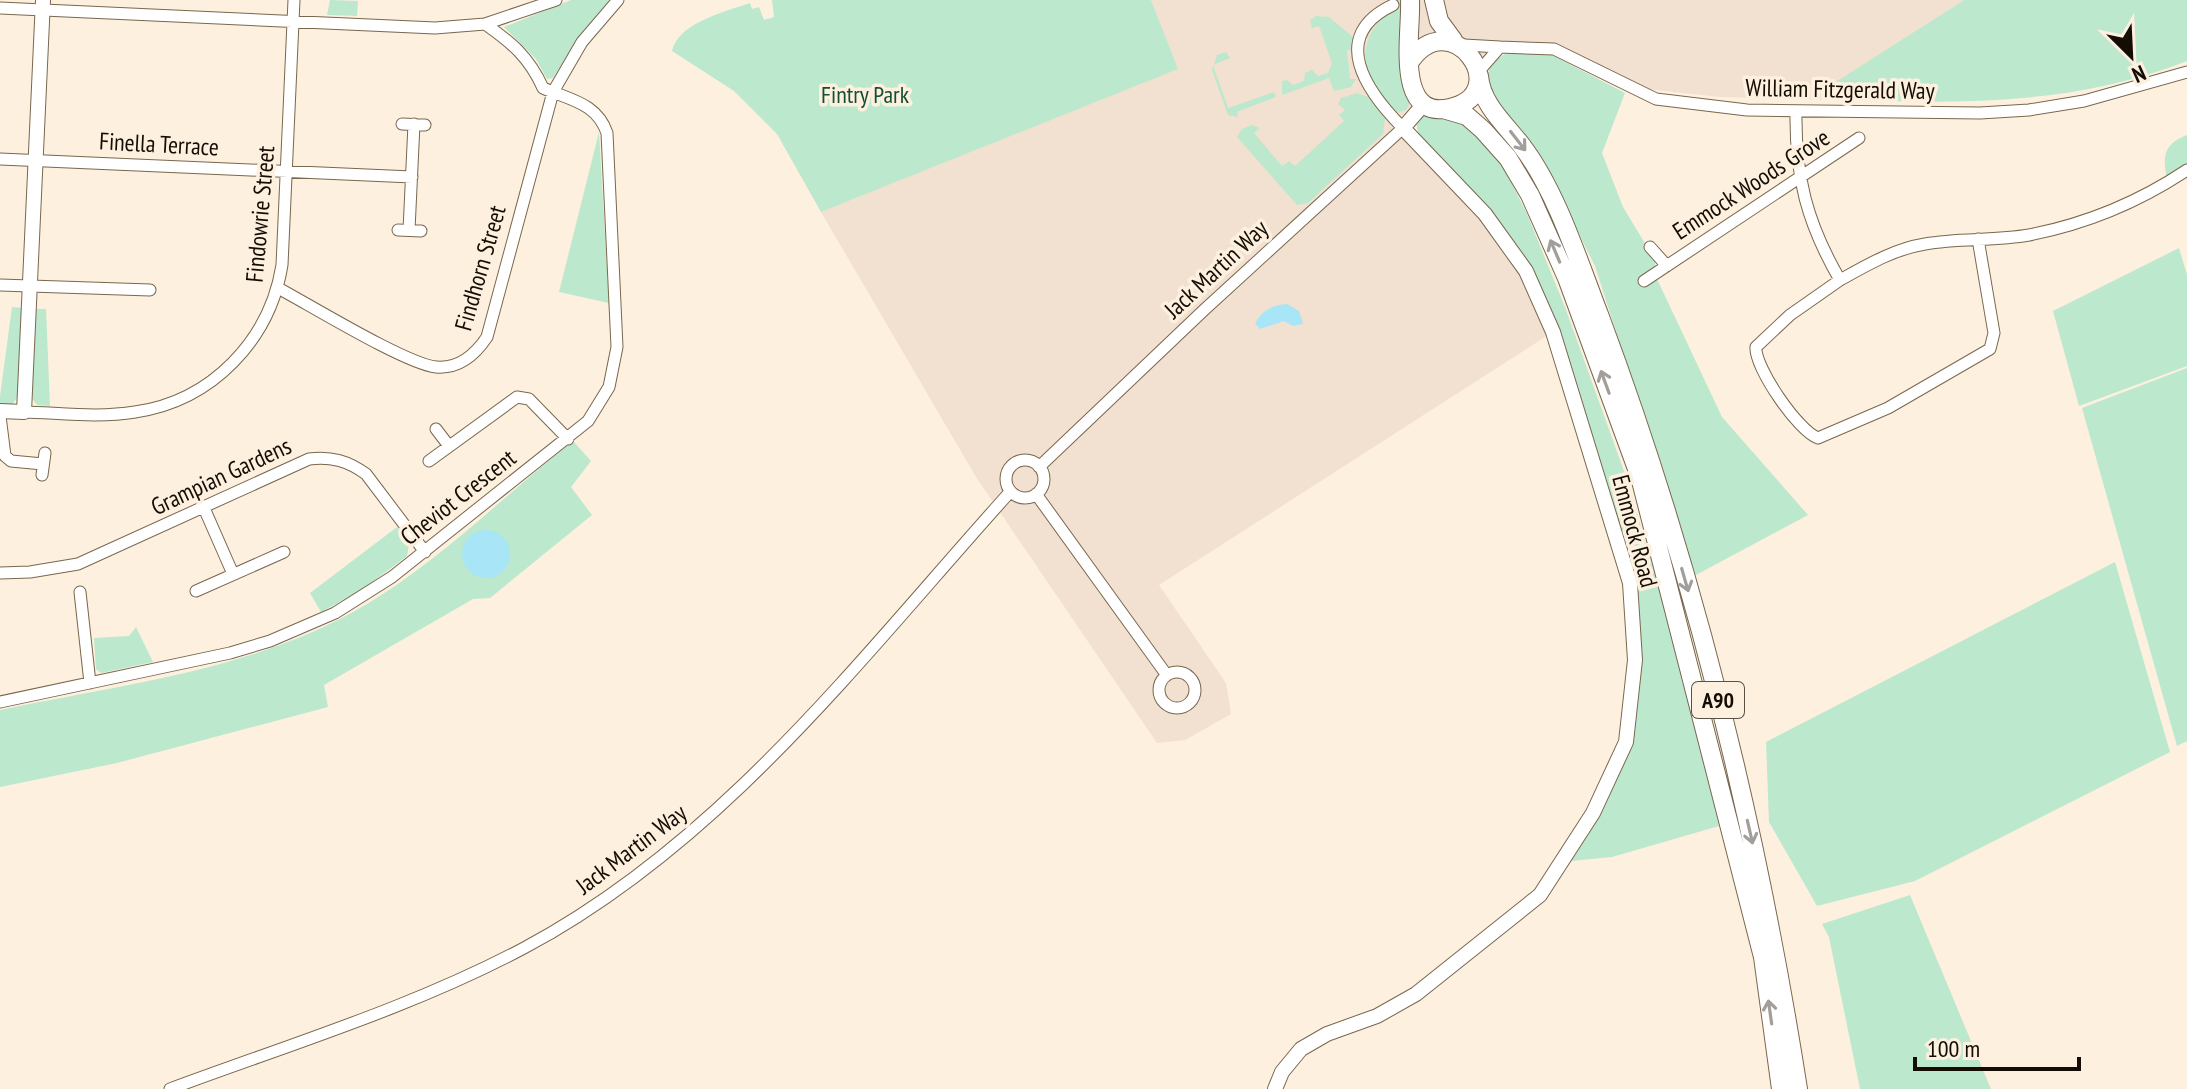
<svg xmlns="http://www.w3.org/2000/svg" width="2187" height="1089" viewBox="0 0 2187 1089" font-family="'PT Sans Narrow',sans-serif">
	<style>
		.industrial { fill: #f2e0d0 }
		.green { fill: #bce8ce }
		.water { fill: #a8e6f7 }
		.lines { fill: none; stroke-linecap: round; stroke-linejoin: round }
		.minor-casing { stroke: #79674e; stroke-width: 13 }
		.tertiary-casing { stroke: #79674e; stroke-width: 16 }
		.trunk-casing { stroke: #79674e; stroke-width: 20 }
		.minor { stroke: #fff; stroke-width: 11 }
		.tertiary { stroke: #fff; stroke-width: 14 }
		.trunk { stroke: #fff; stroke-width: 18 }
		.oneway { stroke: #a19e9b }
		.labels { text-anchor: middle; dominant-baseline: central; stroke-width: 7; stroke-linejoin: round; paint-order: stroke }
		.shield { fill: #fdf0df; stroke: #5a5146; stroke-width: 2 }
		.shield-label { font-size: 22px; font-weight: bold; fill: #140d04 }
		.street-label { font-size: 24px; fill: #140d04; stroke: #fdf0df }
		.park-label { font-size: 24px; fill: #144f34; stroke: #fdf0df }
	</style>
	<rect width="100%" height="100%" fill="#fdf0df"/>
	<!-- industrial -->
	<path class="industrial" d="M1151,0h813l-132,85v15l-112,-3 -92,-10 -74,-36 -54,-4 -23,17 -13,-19 -49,8 4,47 -23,21 89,93 68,118 -394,253 67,98 5,31 -46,26 -28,3 -181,-266 -155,-265 356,-143z"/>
	<!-- green -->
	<path class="green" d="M330,0l28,1 -1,15 -30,-1z
		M571,0h41l-39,46 -20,32 -6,1 -11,-20 -32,-32z
		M772,0h379l27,69 -357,143 -44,-78 -43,-43 -62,-40c6,-28 52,-39 78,-48l2,6 7,-2 5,13 10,-3z
		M1395,0h8l-4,73 12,28 -5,9 -10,3c-7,-10 -18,-20 -24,-31 -15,-25 -4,-60 23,-71z
		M1964,0h223v61c-118,46 -231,42 -355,39l-1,-15z
		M1316,16l13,1 24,20v12l-6,1 3,29h6l-5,8 -17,4 -5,-13 -47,17v-14l5,-1 6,5 11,-4 1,-8 7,-3 6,6 10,-3 4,-10 -13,-37 -7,2 -2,-8z
		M1226,52l4,6 -17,7 15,43 46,-16 2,5 -39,15 1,5 -10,-2 -16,-45 5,-15z
		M1508,52l42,2 75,39 -23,60 21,54 32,53v8l-14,10 4,8 12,-7 65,138 86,98 -114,61 -99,-310 -53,-106 -44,-57 -11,-24 4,-16z
		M1357,93l11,4 17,21 -2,16 -75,69 -11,2 -60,-68 5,-8 10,-4 8,3 -6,5 28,33 7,-5 6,5 49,-45 -5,-6 6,-5 -7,-6 3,-6z
		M1427,110l27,7 44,39 29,58 38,93 64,178 56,194 34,147 -107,31 -41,4 28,-47 22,-50 15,-166 -108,-330 -110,-135 -2,-12z
		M599,132l10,171 -50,-11z
		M2187,135v30l-20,15c-4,-23 -5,-35 20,-45z
		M2179,248l8,27v91l-108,40 -26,-95z
		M12,307l11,1 -5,88 -6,9 -12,-1v-8z
		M35,309h11l4,97 -13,-1 -6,-8z
		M2187,368v373l-10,5 -95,-338z
		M573,441l18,20 -20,26 21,28 -102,83 -17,1 -149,86 4,22 -211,56 -117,24v-77c124,-26 257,-40 367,-106 75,-45 139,-110 206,-163z
		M397,527l12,17 -2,12 -47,35 -39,21 -11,-19z
		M2115,562l55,190 -255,129 -98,25 -48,-84 -3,-80z
		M136,627l17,35 -52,11 -5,-4 -2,-31 35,-2z
		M1910,895l81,194h-131l-31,-152 -7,-13z"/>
	<!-- water -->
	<path class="water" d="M1287,304l12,7 4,13 -10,2 -9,-5 -24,8 -5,-6c8,-13 17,-18 32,-19z
		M462 554a24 24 0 1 1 48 0a24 24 0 1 1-48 0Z"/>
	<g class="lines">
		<!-- minor casing -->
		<g class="minor-casing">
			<path id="minor" d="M0,8l435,20 50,-4 71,-24
				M1464,45l36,2 -21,24
				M1500,47l54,2 102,50 91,11 233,3 49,-3 55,-9 103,-29
				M1796,111c-1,66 11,112 44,169 27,-15 54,-31 85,-36 34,-6 70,-3 104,-9 57,-11 110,-33 158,-65
				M402,124l23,1
				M0,159l412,18
				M398,230l23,1
				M409,230l5,-106
				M1650,247l17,19
				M1840,280l-50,35 -34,32c-2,20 43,85 62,91l70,-30 102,-59 4,-16 -16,-94
				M1644,281l215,-143
				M0,285l150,5
				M278,288c32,17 128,76 158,79 23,2 39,-12 51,-30l66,-245 29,-50 36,-42
				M24,412c37,1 75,6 111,0 77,-11 135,-72 147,-147l12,-265
				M0,416l5,40 6,5 32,3
				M436,429l13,17
				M1006 479a19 19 0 1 1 38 0a19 19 0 1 1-38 0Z
				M429,461l88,-64 12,2 39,40
				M1039,467l165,-157 199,-182c-36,-36 -76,-92 -10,-123
				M42,475l3,-22
				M1036,494l130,180
				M204,508l29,66
				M0,573l30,-1 48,-8 231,-105c22,-3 39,2 57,15l59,78
				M196,591l88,-39
				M80,592l10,91
				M1159 690a18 18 0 1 1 36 0a18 18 0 1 1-36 0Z
				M0,702l230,-49 40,-12 65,-28 57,-36 196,-156 21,-34 8,-40 -10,-214c-10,-30 -37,-33 -64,-45 -14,-31 -31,-45 -58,-64
				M170,1089c118,-44 243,-82 354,-141 199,-106 338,-292 486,-456"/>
		</g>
		<!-- tertiary casing -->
		<g class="tertiary-casing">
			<path id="tertiary" d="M0,411l24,1 19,-412
				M1275,1089l7,-17 19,-23 26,-15 50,-18 39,-22 124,-99 53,-82 33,-71 9,-82 -5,-77 -77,-251 -27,-61 -41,-57 -82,-86 21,-24"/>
		</g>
		<!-- trunk casing -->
		<g class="trunk-casing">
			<path id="trunk" d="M1434,0l5,21 14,19
				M1409,63c41,-63 108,30 41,45 -57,13 -38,-77 -40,-108
				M1479,76c2,28 27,49 43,70 35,46 57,117 78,171 93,249 157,510 198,772
				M1443,109l24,7 16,14 25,28 22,37 37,83 73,199 123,480 18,132"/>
		</g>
		<!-- minor -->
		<use href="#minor" class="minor"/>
		<!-- tertiary -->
		<use href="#tertiary" class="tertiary"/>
		<!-- trunk -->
		<use href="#trunk" class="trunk"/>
	</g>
	<!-- one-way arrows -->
	<defs><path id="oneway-shaft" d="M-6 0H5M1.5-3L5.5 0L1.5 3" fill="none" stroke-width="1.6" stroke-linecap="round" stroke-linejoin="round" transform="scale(2)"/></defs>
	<g class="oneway">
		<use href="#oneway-shaft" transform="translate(1518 141) rotate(52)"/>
		<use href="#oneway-shaft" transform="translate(1555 251) rotate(-113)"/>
		<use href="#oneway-shaft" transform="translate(1605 382) rotate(-110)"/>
		<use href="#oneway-shaft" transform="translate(1685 580) rotate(74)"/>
		<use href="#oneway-shaft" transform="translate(1750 832) rotate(77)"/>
		<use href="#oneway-shaft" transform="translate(1770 1012) rotate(-98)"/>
	</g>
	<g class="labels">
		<!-- shield labels -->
		<rect class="shield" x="1692" y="682" width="52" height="36" rx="6"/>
		<g class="shield-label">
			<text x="1718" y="700">A90</text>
		</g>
		<!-- street labels -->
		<g class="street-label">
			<text transform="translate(1840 89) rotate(1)">William Fitzgerald Way</text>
			<text transform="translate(159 144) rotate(3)">Finella Terrace</text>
			<text transform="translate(1751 184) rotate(-33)">Emmock Woods Grove</text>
			<text transform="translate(260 214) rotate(-85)">Findowrie Street</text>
			<text transform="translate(480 268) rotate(-74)">Findhorn Street</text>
			<text transform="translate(1216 269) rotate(-43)">Jack Martin Way</text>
			<text transform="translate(221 476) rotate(-25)">Grampian Gardens</text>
			<text transform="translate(458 497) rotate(-38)">Cheviot Crescent</text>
			<text transform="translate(1635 531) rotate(75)">Emmock Road</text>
			<text transform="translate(631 849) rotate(-37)">Jack Martin Way</text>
		</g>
		<!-- park labels -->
		<g class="park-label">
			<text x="865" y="94">Fintry Park</text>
		</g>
	</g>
	<!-- north arrow -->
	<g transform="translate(2131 56) rotate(156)" stroke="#fdf0df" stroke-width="6" paint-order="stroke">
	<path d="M0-6L14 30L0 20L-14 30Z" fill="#140d04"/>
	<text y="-12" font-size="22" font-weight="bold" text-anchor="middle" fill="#140d04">N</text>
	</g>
	<!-- scale -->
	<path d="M1915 1057v12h164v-12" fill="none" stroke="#140d04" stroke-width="4"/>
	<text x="1927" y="1057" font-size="24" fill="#140d04" stroke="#fdf0df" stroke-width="6" paint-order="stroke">100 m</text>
</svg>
